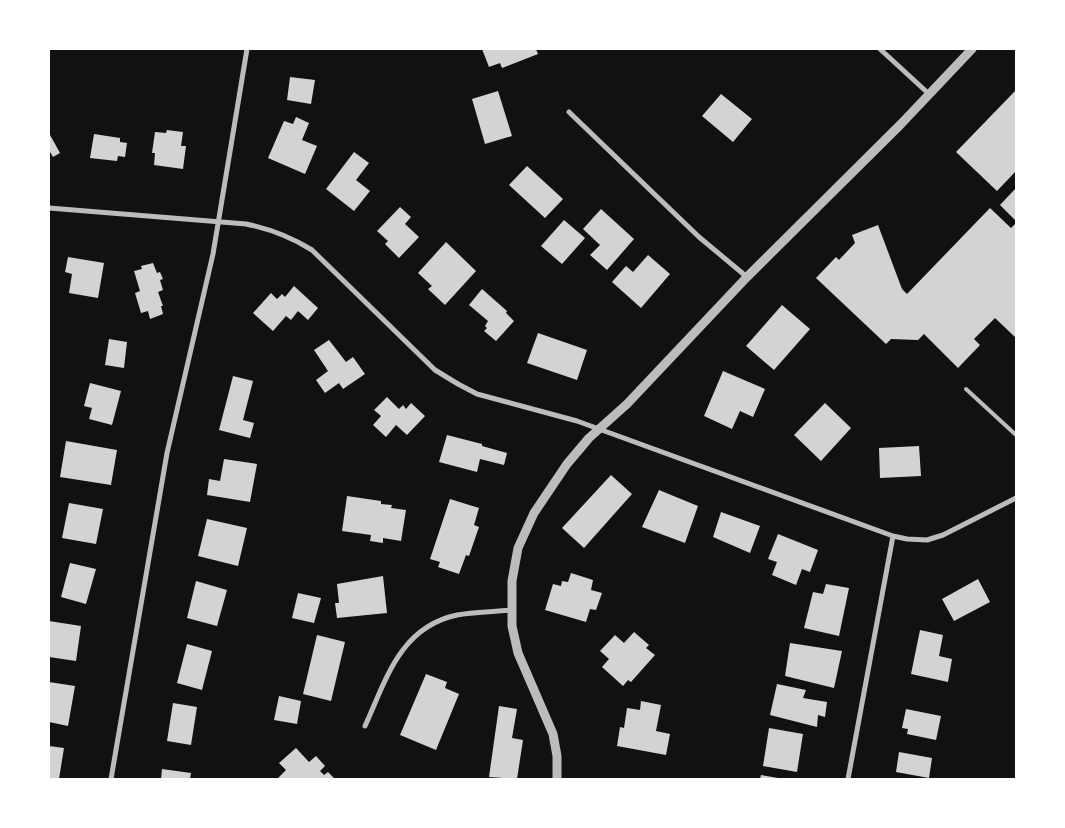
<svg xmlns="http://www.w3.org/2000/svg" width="1065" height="828" viewBox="0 0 1065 828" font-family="Raleway,sans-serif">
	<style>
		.building { fill: #d3d3d3 }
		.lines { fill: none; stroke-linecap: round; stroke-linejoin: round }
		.service { stroke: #bcbcbc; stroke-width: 4 }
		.minor { stroke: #bcbcbc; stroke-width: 5 }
		.tertiary { stroke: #bcbcbc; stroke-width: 9 }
	</style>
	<rect width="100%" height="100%" fill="#111"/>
	<!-- building -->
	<path class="building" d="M482,49h54l2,5 -36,14 -2,-5 -11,4z
		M290,77l25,3 -4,24 -24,-4z
		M1016,90v81l-19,20 -41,-39z
		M498,91l14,45 -27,8 -13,-45z
		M721,94l31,25 -19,23 -31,-26z
		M296,117l13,6 -7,17 15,6 -12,28 -37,-16 16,-37 9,3z
		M167,130l16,2 -2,14h5l-3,23 -29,-4 1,-12h-3l3,-21 11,1z
		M49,133l11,20 -7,4 -4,-7z
		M94,134l26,4v4l7,1 -2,14 -7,-1 -1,5 -27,-3z
		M354,152l15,11 -13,17 14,11 -16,20 -28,-22z
		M527,166l36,33 -18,19 -36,-33z
		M1016,188v33l-16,-16z
		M400,207l11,10 -6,7 14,13 -20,21 -14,-14 3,-3 -11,-10z
		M990,208l21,20 5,-5v115l-21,-20 -21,21 6,6 -22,23 -34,-34 -6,6 -27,-1 -5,5 -70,-66 20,-21 3,3 16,-17 -3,-8 26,-10 24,64 5,5z
		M601,209l33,30 -27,31 -17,-15 10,-10 -17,-16z
		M564,220l21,18 -23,26 -21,-18z
		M446,242l30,29 -31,34 -17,-16 4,-3 -14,-13z
		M648,255l22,19 -29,34 -29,-26 14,-16 7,6z
		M68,257l36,6 -6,35 -29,-5 3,-19 -7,-2z
		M153,263l4,10 3,-1 3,7 -3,1 3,10 -5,2 5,14h-2l2,8 -13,5 -2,-8 -7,2 -6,-20 5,-2 -6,-20 8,-2 -1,-3z
		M294,286l24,22 -10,12 -10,-9 -7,9 -5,-4 -13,15 -20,-18 18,-20 6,6 5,-5 3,3z
		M482,289l25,22 -1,2 8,8 -18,20 -12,-10 3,-3 -2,-2 3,-5 -19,-16z
		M782,305l28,24 -36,41 -28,-24z
		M538,333l49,17 -10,30 -50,-17z
		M109,339l18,3 -3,26 -19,-3z
		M329,340l17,22 7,-5 12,17 -22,15 -4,-6 -14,10 -9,-13 12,-9 -14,-21z
		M723,371l42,18 -12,28 -13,-6 -8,18 -28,-13z
		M233,376l20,5 -10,39 11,3 -4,15 -31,-8z
		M90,383l31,8 -9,34 -23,-6 3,-11 -8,-2z
		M387,397l12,12 4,-4 3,4 5,-6 14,13 -18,19 -11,-10 -10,12 -13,-12 8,-9 -7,-6z
		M825,403l26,25 -30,33 -27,-26z
		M447,435l35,9v2l25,7 -3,12 -24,-6 -3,13 -38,-10z
		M66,441l51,9 -6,35 -51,-8z
		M919,446l2,30 -41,2 -1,-30z
		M224,459l33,5 -7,38 -43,-7 2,-16 11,2z
		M611,475l21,19 -48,54 -22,-20z
		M659,490l39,16 -13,37 -43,-16z
		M347,496l34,5v3l11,1 -1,3 15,2 -5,31 -18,-3v5l-13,-2 1,-6 -29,-4z
		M450,499l29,9 -5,17 5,2 -10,29 -3,-1 -7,19 -21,-7 2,-5 -10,-3z
		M69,503l34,6 -7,35 -34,-6z
		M721,512l39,14 -10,27 -37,-16z
		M207,519l40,9 -9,38 -40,-10z
		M778,534l40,16 -8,22 -8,-3 -6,16 -24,-10 5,-13 -9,-3z
		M70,563l26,6 -10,35 -25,-7z
		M571,573l22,7 -2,10 11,3 -6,17 -6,-1 -4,13 -41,-12 8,-26 8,2 1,-5 6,1z
		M383,576l4,37 -50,5 -2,-15h4l-2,-19z
		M978,579l12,23 -36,19 -12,-22z
		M196,581l31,9 -10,36 -30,-8z
		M826,584l23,4 -10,48 -35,-8 9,-36 10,2z
		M298,593l23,5 -7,25 -22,-5z
		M49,621l32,5 -5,35 -27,-4z
		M920,630l23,5 -4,21 13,3 -4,23 -37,-8z
		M634,632l15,13 -3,3 9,7 -24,27 -3,-2 -5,6 -21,-19 7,-8 -9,-8 15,-16 9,8z
		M317,635l28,7 -14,59 -28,-7z
		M790,643l52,8 -8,37 -49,-12z
		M187,644l25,7 -10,39 -25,-7z
		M426,674l21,8 -2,6 14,6 -23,56 -36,-15z
		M49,682l26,4 -7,40 -19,-4z
		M777,684l29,6 -3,8 24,4 -2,15 -7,-2 -1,12 -47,-12z
		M279,696l22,5 -4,23 -23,-4z
		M641,701l20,4 -5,26 14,3 -4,21 -49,-9 3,-19 4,1 3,-20 13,2z
		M173,703l24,4 -6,38 -24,-4z
		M499,706l18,3 -5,29 11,2 -6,39 -28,-2z
		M906,709l35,7 -5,24 -29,-6 1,-5 -6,-1z
		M769,728l34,6 -6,38 -34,-6z
		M49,746l15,2 -5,31h-10z
		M296,748l13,14 7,-6 9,10 -5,5 4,4 4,-3 7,7h-58l9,-9 -7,-7z
		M899,752l33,6 -3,20 -33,-6z
		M162,769l29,4 -1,6h-29z
		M761,775l17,3v1h-18z"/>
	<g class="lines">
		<!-- service -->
		<path class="service" d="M966,389l50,46"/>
		<!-- minor -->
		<path class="minor" d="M880,49l49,45
			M569,112l130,125 48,40
			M49,208l197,16c25,5 45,13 66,26l123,120 23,14 19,10 100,27 316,115 14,3 20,1 16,-5 73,-37
			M365,726c21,-46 35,-99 92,-111 17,-3 36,-3 54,-5
			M111,779l56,-326 46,-199 34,-205
			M848,779l45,-243"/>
		<!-- tertiary -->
		<path class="tertiary" d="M557,779v-23l-4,-22 -35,-81 -6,-27v-45l6,-33 16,-35 33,-49 22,-26 38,-34 120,-127 154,-153 71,-75"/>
	</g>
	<!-- border -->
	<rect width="1065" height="828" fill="none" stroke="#ffffff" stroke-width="100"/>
</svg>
